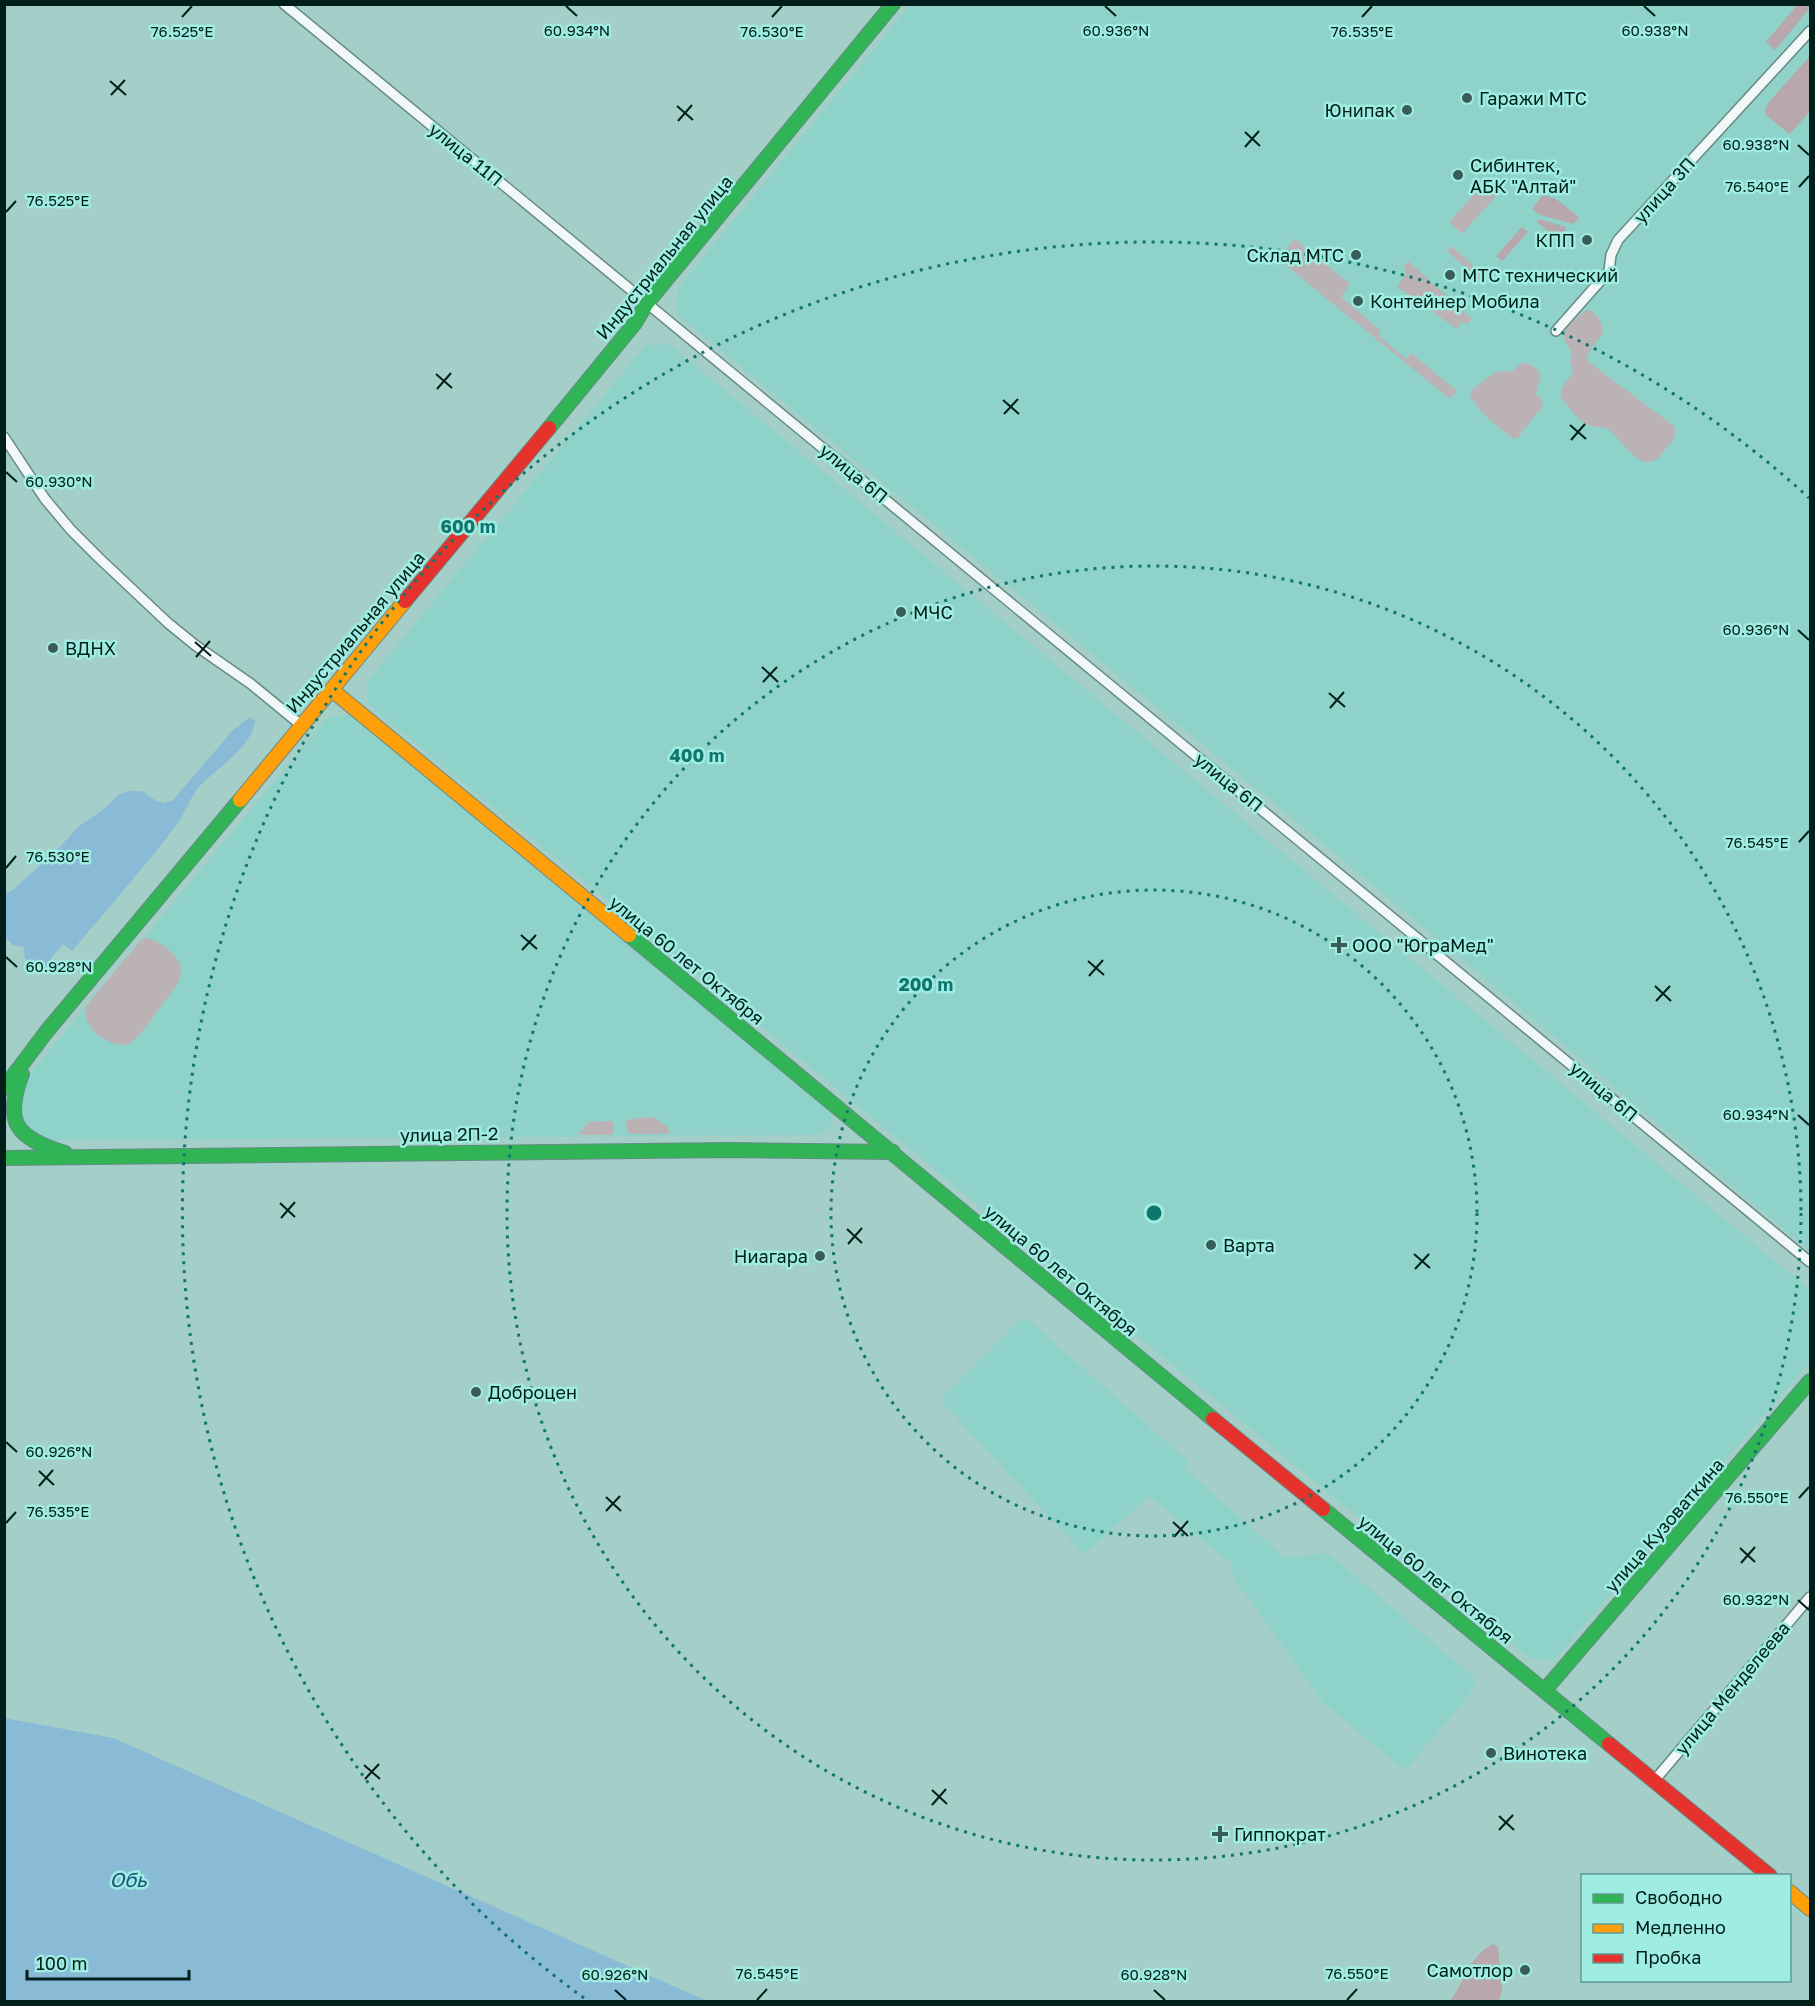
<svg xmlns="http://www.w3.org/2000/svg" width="1815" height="2006" viewBox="0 0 1815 2006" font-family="'Golos Text',sans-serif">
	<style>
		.built { fill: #8ed2c9 }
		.green { fill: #bbb2b5 }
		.forest { fill: #b8a7ac }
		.water { fill: #89bad6 }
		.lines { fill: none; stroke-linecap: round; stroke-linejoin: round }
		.street-casing { stroke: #678a85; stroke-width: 12 }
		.fast-casing { stroke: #678a85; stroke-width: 16 }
		.slow-casing { stroke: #678a85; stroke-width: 16 }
		.jam-casing { stroke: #678a85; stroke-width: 16 }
		.street { stroke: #f1f8f7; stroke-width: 9 }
		.fast { stroke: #30b455; stroke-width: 14 }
		.slow { stroke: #ff9f0a; stroke-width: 14 }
		.jam { stroke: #e5322d; stroke-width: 14 }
		.ticks { fill: none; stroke: #001f1b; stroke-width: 2 }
		.ring { fill: none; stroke: #0f766e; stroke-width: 3; stroke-dasharray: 3 6 }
		.poi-dot { fill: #395c58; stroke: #9fede2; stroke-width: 2 }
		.labels { text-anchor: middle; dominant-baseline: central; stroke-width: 5; stroke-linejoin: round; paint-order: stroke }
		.poi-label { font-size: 18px; fill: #001f1b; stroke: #9fede2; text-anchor: start }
		.street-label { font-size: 18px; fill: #001f1b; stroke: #9fede2 }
		.water-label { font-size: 20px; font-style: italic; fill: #1a537c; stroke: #9fede2 }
		.ticks-label { font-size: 15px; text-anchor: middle; fill: #001f1b; stroke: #9fede2; stroke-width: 5; stroke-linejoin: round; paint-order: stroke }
		.centre { fill: #0f766e; stroke: #9fede2; stroke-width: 3 }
		.ring-label { font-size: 18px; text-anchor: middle; font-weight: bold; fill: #0f766e; stroke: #9fede2; stroke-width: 5; stroke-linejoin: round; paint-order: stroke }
	</style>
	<rect width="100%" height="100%" fill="#a4cec8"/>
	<!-- built -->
	<path class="built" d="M910,5h900v1246l-481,-403 -650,-532 -3,-13 3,-16z
		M669,344l1141,946v71l-256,299 -24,-2 -1163,-955v-21l279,-337z
		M350,715l369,305 108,87 5,8v9l-6,7 -10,4 -765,5 -11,-3 -11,-8 -7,-8 -4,-10 4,-23 7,-13 299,-357z
		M1024,1316l165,146 -6,5 102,91 43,-5 150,128 -13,19 -60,71 -81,-68 -91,-126 -1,-13 -82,-68 -66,58 -144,-154z"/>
	<!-- green -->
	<path class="green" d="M1483,184l13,12 -34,38 -13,-12z
		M1295,239l55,45 -9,13 40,34 -3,4 28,24 5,-6 46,38 -7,8 -172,-140z
		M1452,246l34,32 -4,4 -35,-31z
		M1408,261l64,58 -4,5 -7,-2 -4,7 -60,-42 9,-13 -2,-8z
		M1587,310c10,1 15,13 16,22l-17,25 4,6 84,63c3,9 0,13 -6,20 -3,3 -6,8 -9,11 -20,19 -38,-21 -52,-28 -5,-3 -12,-1 -18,-4 -13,-6 -21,-18 -29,-29l2,-8 11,-16 -3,-11 2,-7c-2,-6 -8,-11 -8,-18 1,-9 15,-21 23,-26z
		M1524,362l12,6 5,7 -5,19 5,5 2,7 -25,31 -4,2c-17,-12 -33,-25 -44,-42l2,-7 17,-14 7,-4 16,-1z
		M146,938c13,2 35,18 35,32 0,6 -2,10 -4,15l-39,52 -11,8c-21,0 -46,-16 -41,-39l55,-66z
		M653,1117l15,10 1,7h-39l-3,-3 -1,-8 3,-4z
		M610,1121l4,3v7l-3,4h-33l11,-13z"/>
	<!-- forest -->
	<path class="forest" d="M1797,5h13v3l-35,42 -9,-8z
		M1810,56v55l-19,22h-3l-22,-18 -1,-5 3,-7z
		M1543,195l13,4 23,18 -5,7 -34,-9 -8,-6z
		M1539,219l27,8v6l-6,8 -23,-19z
		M1522,227l6,5 -26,29 -6,-5z
		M1493,1944l5,3 4,44 -3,10h-49c15,-19 19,-45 43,-57z"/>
	<!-- water -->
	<path class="water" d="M250,717l5,4c-4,28 -39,47 -56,66 -9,11 -13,24 -21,36 -33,44 -71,86 -106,128l-9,-7 -12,14 6,6 -2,7c-10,4 -27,-1 -30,-13 -1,-3 -1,-7 -1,-11l-11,-2 -8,-8v-43l8,-4 46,-42 19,-21 26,-18 13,-13 11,-5h14l14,10 8,2 9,-3 60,-70z
		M4,1718l109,20 594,263h-702z"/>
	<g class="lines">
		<!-- street casing -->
		<g class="street-casing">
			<path id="street" d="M284,4l1526,1258
				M1556,331l53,-60 2,-16 7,-15 192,-209
				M4,437l41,62 26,31 28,28 69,65 27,22 56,39 50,41
				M1654,1781l156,-184"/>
		</g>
		<!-- fast casing -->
		<g class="fast-casing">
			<path id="fast" d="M549,428l86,-105 12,-20 246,-299
				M629,935l584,484
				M22,1074c-19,50 -5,64 43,79
				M4,1088l43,-57 193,-231
				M4,1158l726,-8 163,2
				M1323,1509l286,235
				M1544,1691l266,-310"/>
		</g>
		<!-- slow casing -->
		<g class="slow-casing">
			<path id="slow" d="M332,690l297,245
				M240,800l165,-199
				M1790,1892l20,17"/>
		</g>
		<!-- jam casing -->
		<g class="jam-casing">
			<path id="jam" d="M405,601l144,-173
				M1213,1419l110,90
				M1609,1744l161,132"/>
		</g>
		<!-- street -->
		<use href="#street" class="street"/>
		<!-- fast -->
		<use href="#fast" class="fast"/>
		<!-- slow -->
		<use href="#slow" class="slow"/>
		<!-- jam -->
		<use href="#jam" class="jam"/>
	</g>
	<!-- ticks -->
	<path class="ticks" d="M566,6l11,10M1105,6l11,10M1644,6l11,10M182,17l10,-11M772,17l10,-11M1362,17l10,-11M110,81l16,14M111,95l14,-15M677,106l16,14M678,121l14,-16M1245,132l15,14M1798,145l11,10M1245,147l14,-16M1799,187l10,-11M6,212l10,-11M436,374l16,14M437,389l14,-16M1003,400l16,14M1004,414l14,-15M1570,425l16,14M1571,440l14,-16M6,472l11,10M1798,630l11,10M195,642l16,14M196,657l14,-16M762,667l16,15M763,682l14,-15M1329,693l16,14M1330,708l14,-16M1799,842l10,-11M6,868l10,-12M521,935l16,14M522,950l14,-15M6,957l11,10M1088,961l16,14M1089,976l14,-16M1655,986l16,15M1656,1001l14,-15M1798,1115l11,10M280,1203l15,14M281,1218l14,-16M847,1229l15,14M848,1244l14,-16M1414,1254l16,14M1415,1269l14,-15M6,1442l11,10M39,1471l15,14M39,1486l14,-16M606,1497l15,14M1799,1498l10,-11M606,1511l14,-15M1173,1522l15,14M6,1523l10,-11M1174,1537l14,-16M1740,1548l15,14M1741,1563l14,-16M1798,1600l11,10M364,1765l16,14M365,1779l14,-15M932,1790l15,14M932,1805l14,-16M1499,1816l15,14M1499,1830l14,-15M615,1990l11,10M1154,1990l11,10M757,2000l10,-11M1347,2000l10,-11"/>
	<!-- distance rings -->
	<g class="ring">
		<circle cx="1154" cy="1213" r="323"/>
		<circle cx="1154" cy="1213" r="647"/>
		<path d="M584 1998A970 970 0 1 1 1809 498"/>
	</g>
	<!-- markers -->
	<g class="poi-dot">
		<circle cx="1467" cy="98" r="6"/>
		<circle cx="1407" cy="110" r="6"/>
		<circle cx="1458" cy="175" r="6"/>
		<circle cx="1587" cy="240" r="6"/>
		<circle cx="1356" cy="255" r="6"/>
		<circle cx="1450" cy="275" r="6"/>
		<circle cx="1358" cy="301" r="6"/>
		<circle cx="901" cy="612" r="6"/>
		<circle cx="53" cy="648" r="6"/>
		<path d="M1336 936h6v6h6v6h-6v6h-6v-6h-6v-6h6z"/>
		<circle cx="1211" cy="1245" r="6"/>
		<circle cx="820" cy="1256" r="6"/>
		<circle cx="476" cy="1392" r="6"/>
		<circle cx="1491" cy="1753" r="6"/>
		<path d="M1217 1825h6v6h6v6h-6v6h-6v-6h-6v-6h6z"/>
		<circle cx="1525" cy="1970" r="6"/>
	</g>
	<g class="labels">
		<!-- poi labels -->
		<g class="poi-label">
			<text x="1479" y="98">Гаражи МТС</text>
			<text x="1395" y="110" text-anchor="end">Юнипак</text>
			<text x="1470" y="165">Сибинтек,<tspan x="1470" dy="21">АБК "Алтай"</tspan></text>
			<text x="1575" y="240" text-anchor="end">КПП</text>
			<text x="1344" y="255" text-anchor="end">Склад МТС</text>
			<text x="1462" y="275">МТС технический</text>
			<text x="1370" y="301">Контейнер Мобила</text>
			<text x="913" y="612">МЧС</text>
			<text x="65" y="648">ВДНХ</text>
			<text x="1352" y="945">ООО "ЮграМед"</text>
			<text x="1223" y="1245">Варта</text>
			<text x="808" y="1256" text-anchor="end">Ниагара</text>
			<text x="488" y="1392">Доброцен</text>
			<text x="1503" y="1753">Винотека</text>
			<text x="1234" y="1834">Гиппократ</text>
			<text x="1513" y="1970" text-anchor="end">Самотлор</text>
		</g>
		<!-- street labels -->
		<g class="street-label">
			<text transform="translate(466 154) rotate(39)">улица 11П</text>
			<text transform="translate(1664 190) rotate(-48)">улица 3П</text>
			<text transform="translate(664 257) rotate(-51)">Индустриальная улица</text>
			<text transform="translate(854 473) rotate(39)">улица 6П</text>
			<text transform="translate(355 632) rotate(-50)">Индустриальная улица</text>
			<text transform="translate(1229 782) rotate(39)">улица 6П</text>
			<text transform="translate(687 960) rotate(39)">улица 60 лет Октября</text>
			<text transform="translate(1604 1091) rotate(40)">улица 6П</text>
			<text transform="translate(449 1134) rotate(-1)">улица 2П-2</text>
			<text transform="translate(1061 1270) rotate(40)">улица 60 лет Октября</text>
			<text transform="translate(1664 1525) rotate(-49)">улица Кузоваткина</text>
			<text transform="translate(1436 1579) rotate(39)">улица 60 лет Октября</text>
			<text transform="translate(1732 1688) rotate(-50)">улица Менделеева</text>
		</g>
		<!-- water labels -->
		<g class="water-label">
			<text x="128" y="1879">Обь</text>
		</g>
	</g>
	<g class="ticks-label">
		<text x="1655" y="36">60.938°N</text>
		<text x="577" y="36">60.934°N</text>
		<text x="1116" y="36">60.936°N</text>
		<text x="182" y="37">76.525°E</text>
		<text x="772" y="37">76.530°E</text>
		<text x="1362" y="37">76.535°E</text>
		<text x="1756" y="150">60.938°N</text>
		<text x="1757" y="192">76.540°E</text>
		<text x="58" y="206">76.525°E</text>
		<text x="59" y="487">60.930°N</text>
		<text x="1756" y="635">60.936°N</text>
		<text x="1757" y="848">76.545°E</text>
		<text x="58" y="862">76.530°E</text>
		<text x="59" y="972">60.928°N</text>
		<text x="1756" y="1120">60.934°N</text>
		<text x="59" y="1457">60.926°N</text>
		<text x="1757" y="1503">76.550°E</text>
		<text x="58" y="1517">76.535°E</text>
		<text x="1756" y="1605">60.932°N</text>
		<text x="767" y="1979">76.545°E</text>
		<text x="1357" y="1979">76.550°E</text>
		<text x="615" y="1980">60.926°N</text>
		<text x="1154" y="1980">60.928°N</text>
	</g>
	<circle cx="1154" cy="1213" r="9" class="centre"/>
	<g class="ring-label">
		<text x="468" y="533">600 m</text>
		<text x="697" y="762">400 m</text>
		<text x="926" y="991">200 m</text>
	</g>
	<!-- border -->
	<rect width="1815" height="2006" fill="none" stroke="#001f1b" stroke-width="12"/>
	<!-- legend -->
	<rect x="1581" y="1874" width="210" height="108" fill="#9fede2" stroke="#5f9b92" stroke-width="1.5"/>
	<rect x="1593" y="1894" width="30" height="9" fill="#30b455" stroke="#5f9b92" stroke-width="1.5"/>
	<text x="1635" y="1904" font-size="18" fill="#001f1b">Свободно</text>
	<rect x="1593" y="1924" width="30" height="9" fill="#ff9f0a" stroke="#5f9b92" stroke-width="1.5"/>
	<text x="1635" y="1934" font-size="18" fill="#001f1b">Медленно</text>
	<rect x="1593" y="1954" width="30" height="9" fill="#e5322d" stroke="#5f9b92" stroke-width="1.5"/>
	<text x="1635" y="1964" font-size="18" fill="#001f1b">Пробка</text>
	<!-- scale -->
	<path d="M27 1970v9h162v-9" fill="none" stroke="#001f1b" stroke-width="3"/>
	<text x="36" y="1970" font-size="18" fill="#001f1b" stroke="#9fede2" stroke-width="4.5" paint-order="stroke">100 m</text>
</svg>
